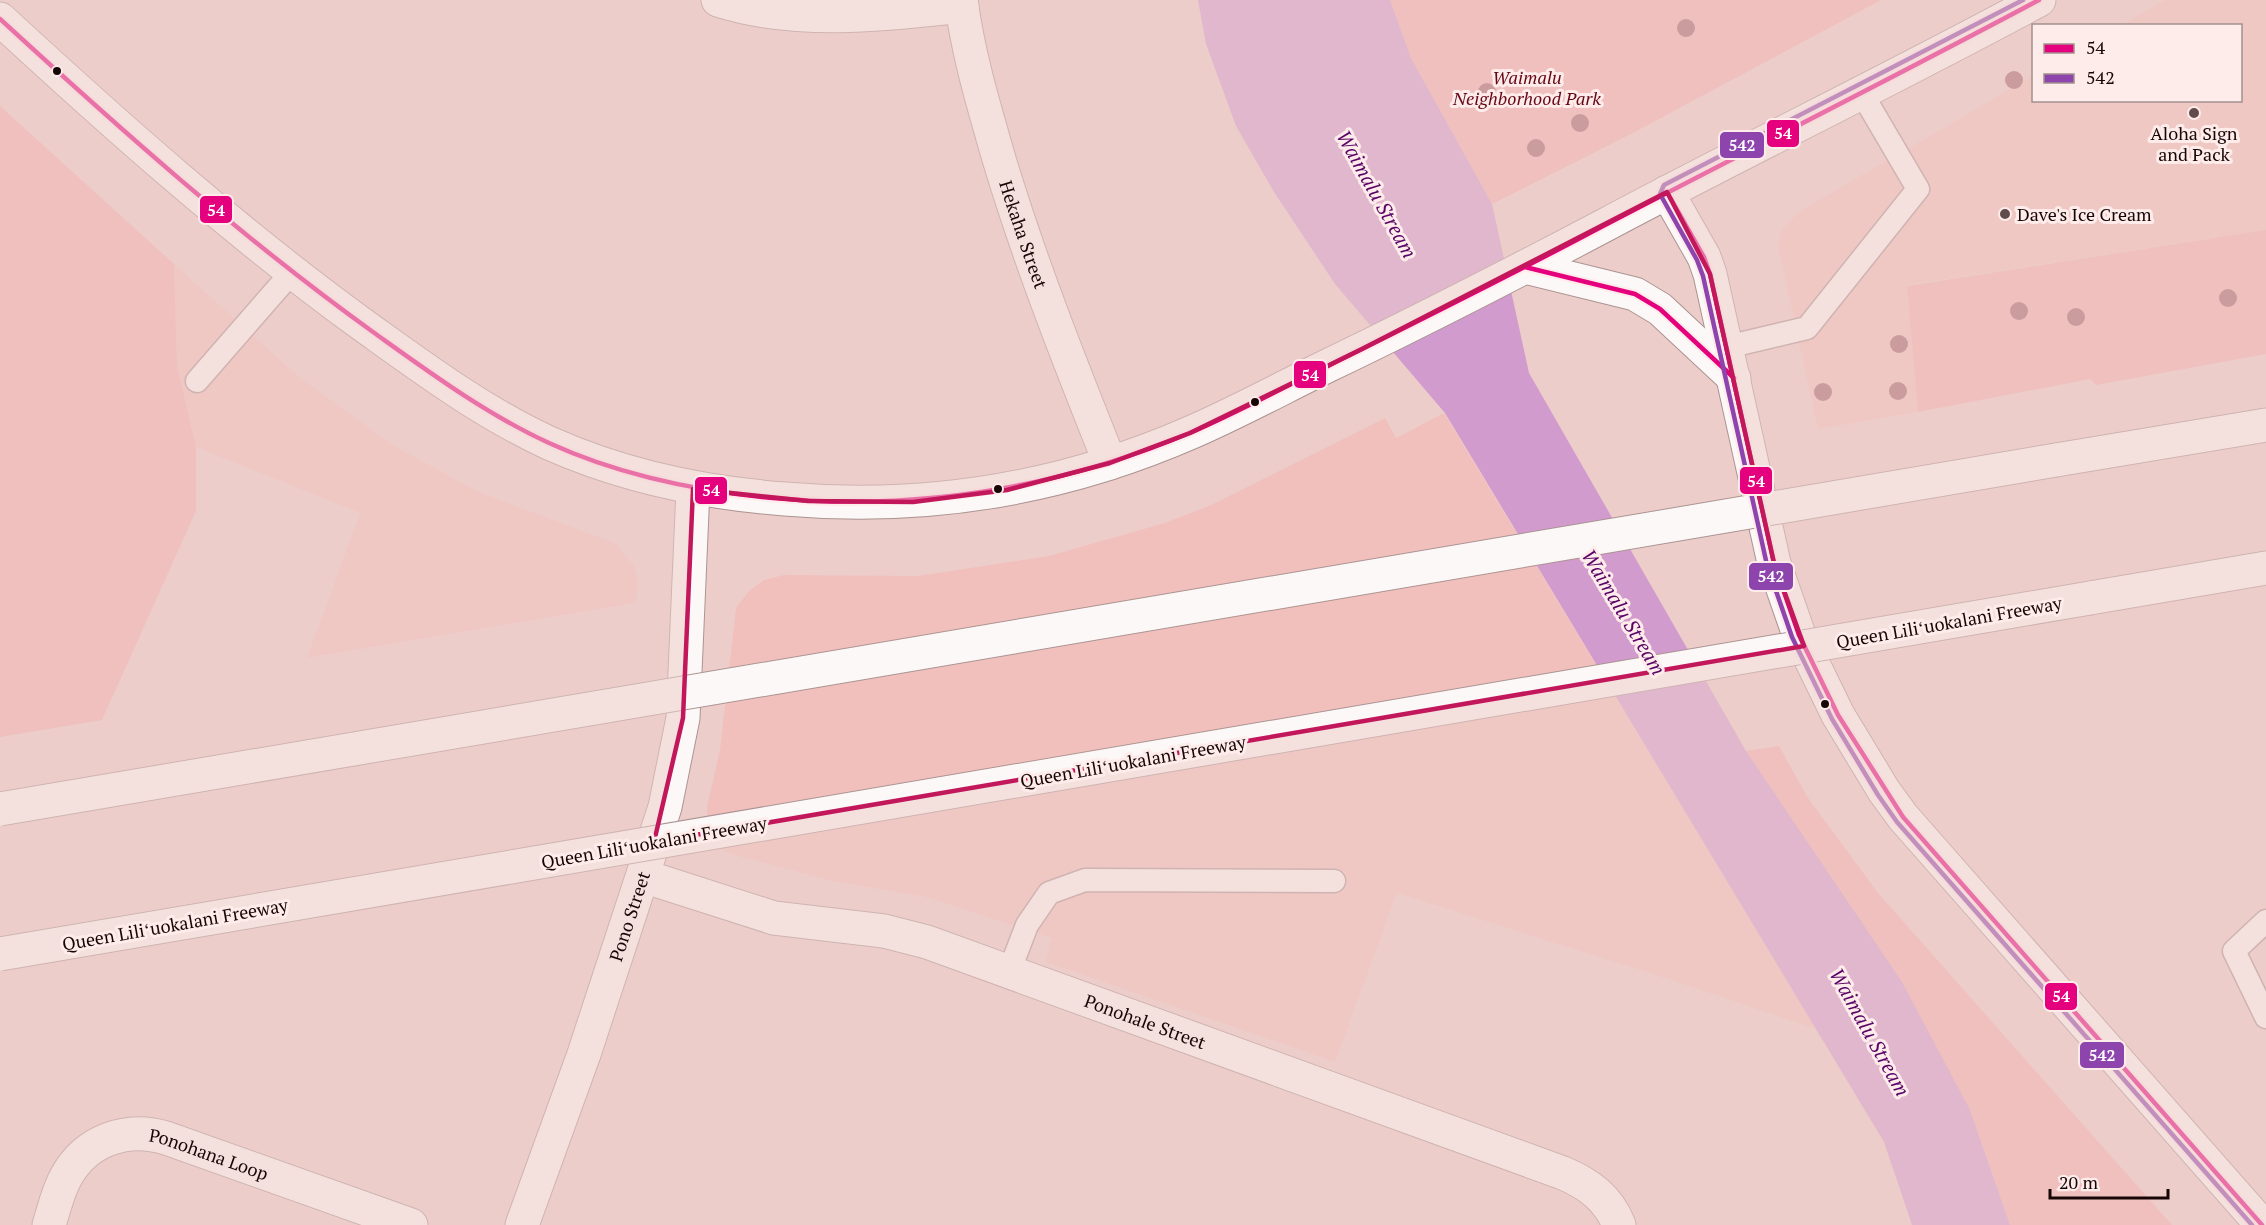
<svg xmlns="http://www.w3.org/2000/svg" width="2266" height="1225" viewBox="0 0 2266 1225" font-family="'PT Serif',serif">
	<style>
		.built { fill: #f1c0bd }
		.green { fill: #f2b0ad }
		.water { fill: #d19bce }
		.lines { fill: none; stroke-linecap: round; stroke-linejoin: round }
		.lane-casing { stroke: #ab9492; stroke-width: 25 }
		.street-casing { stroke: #ab9492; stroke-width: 35 }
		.secondary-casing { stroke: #ab9492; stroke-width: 35 }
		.highway-casing { stroke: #ab9492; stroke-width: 35 }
		.lane { stroke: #fcf8f7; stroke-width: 22 }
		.street { stroke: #fcf8f7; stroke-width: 33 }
		.secondary { stroke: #fcf8f7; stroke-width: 33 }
		.highway { stroke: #fcf8f7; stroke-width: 33 }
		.highway-bridge-casing { stroke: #ab9492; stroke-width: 35; stroke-linecap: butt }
		.highway-bridge { stroke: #fcf8f7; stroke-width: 33 }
		.bus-1-casing { stroke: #feeceb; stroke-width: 9 }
		.bus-2-casing { stroke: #feeceb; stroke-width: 9 }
		.bus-1 { stroke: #e5007d; stroke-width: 4.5 }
		.bus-2 { stroke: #8e44ad; stroke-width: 4.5 }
		.tree { fill: #a26066 }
		.marked { fill: none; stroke: #c2185b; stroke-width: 4.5; stroke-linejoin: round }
		.bus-dot { fill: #180606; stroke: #feeceb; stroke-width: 2 }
		.poi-dot { fill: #624c4b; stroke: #feeceb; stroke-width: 2 }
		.labels { text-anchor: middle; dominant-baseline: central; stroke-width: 6; stroke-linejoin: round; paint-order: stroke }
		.park-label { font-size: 18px; font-style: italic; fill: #660715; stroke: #feeceb }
		.poi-label { font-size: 18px; fill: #180606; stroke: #feeceb }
		.street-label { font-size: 18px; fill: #180606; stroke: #feeceb }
		.water-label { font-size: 20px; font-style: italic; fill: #590466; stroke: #feeceb }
		.line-badge { stroke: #feeceb; stroke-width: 2 }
		.badge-label { font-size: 16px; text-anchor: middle; font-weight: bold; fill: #fff }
	</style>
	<rect width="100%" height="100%" fill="#eccdca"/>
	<!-- built -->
	<path class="built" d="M2165,0h101v230l-359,55 11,127 -100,17 -40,-183 2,-13 8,-11 12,-11 233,-135 1,24h206v-74l-119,-1z
		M174,264l124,112 93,68 88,48 138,52 17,22 4,14 -2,23 -329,55 53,-145 -164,-66 -19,-81z
		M1444,413l372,616 -169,-57 -250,-79 -62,169 -289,-100 6,-24 -126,-41 -94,-16 -105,-28 -19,-12 -1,-34 13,-57 16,-142 13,-17 15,-11 20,-5 134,1 131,-20 116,-33 46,-18 174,-87 11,20z"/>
	<!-- green -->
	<path class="green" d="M1390,0h491l-250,134 -139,70 -81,-146z
		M0,106l174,158 3,102 19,81v64l-94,209 -102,17z
		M2266,230v124l-170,31 -6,-6 -172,33 -11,-126z
		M1779,746l29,52 70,95 294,332h-162l-40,-115 -224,-359z"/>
	<!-- water -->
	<path class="water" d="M1198,0h192l21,58 81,146 37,169 217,378 156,231 68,128 40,115h-98l-28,-83 -439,-729 -110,-129 -61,-92 -38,-66 -30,-82z"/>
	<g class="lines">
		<!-- lane casing -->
		<g class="lane-casing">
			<path id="lane" d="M1727,347l80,-19 111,-139 -57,-97
				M197,381l95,-109
				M2266,921l-32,30 32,66
				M1009,972l18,-47 22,-32 36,-13 249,1"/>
		</g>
		<!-- street casing -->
		<g class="street-casing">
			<g id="street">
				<path id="s1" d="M643,876l131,42 110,13 43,11 636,231c26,11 45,25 56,52"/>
				<path id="s2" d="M49,1225c5,-16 9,-34 17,-48 20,-37 61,-51 100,-39l245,87"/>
				<path id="s3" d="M522,1225l62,-171 81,-247 18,-89 10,-229"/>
			</g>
		</g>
		<!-- secondary casing -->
		<g class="secondary-casing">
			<g id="secondary">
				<path d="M718,0c78,25 164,15 244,6"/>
				<path id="s4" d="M961,0c7,54 23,107 38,159 31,103 71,204 111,304"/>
				<path d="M0,19c116,107 235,213 363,306 60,43 119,87 186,118 74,33 155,50 236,56 140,12 277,-10 407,-67 46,-20 90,-44 135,-66 94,-45 187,-93 280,-142 143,-76 289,-147 432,-224"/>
				<path d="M1667,192l37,65 6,17 64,289 25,72 39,80 46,76 19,26 359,408"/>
				<path d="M1525,267l110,27 25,15 74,69"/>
			</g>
		</g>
		<!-- highway casing -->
		<g class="highway-casing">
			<path id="highway" d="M2056,460l210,-35
				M2090,598l176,-30"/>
		</g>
		<!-- lane -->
		<use href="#lane" class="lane"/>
		<!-- street -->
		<use href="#street" class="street"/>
		<!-- secondary -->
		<use href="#secondary" class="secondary"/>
		<!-- highway -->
		<use href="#highway" class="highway"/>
		<!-- highway-bridge casing -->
		<g class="highway-bridge-casing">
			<path id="highway-bridge" d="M0,809l2056,-349
				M0,954l2090,-356"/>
		</g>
		<!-- highway-bridge -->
		<use href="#highway-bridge" class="highway-bridge"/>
		<!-- bus-1 casing -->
		<g class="bus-1-casing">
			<path id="bus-1" d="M0,19c120,110 241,218 373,313 56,40 113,82 176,111 70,32 147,48 224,55 144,13 286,-10 419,-66 46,-20 90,-44 136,-66 86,-43 173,-86 258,-131 151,-79 303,-155 453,-235
				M1667,192l37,65 6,17 64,289 25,72 39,80 65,102 359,408
				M1525,267l110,27 25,15 74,69"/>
		</g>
		<!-- bus-2 casing -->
		<g class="bus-2-casing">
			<path id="bus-2" d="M2023,0l-359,185 -4,9 37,66 6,16 64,289 25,72 40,82 46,76 19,27 355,403"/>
		</g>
		<!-- bus-1 -->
		<use href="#bus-1" class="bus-1"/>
		<!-- bus-2 -->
		<use href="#bus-2" class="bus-2"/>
	</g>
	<!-- trees -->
	<g class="tree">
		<circle cx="1686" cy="28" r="9"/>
		<circle cx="2014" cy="80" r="9"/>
		<circle cx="1487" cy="92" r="9"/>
		<circle cx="1580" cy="123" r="9"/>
		<circle cx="1536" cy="148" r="9"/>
		<circle cx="2228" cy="298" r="9"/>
		<circle cx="2019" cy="311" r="9"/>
		<circle cx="2076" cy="317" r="9"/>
		<circle cx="1899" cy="344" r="9"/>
		<circle cx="1898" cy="391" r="9"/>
		<circle cx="1823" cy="392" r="9"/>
	</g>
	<!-- marked area -->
	<path d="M0 0H2266V1225H0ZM1667,192l43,82 64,289 30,83 -1150,196 29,-124 10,-229 115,12 105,1 94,-12 103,-27 80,-30 172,-84z" fill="#eccdca" fill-opacity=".55" fill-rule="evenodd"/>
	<path class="marked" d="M1667,192l43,82 64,289 30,83 -1150,196 29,-124 10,-229 115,12 105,1 94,-12 103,-27 80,-30 172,-84z"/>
	<!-- markers -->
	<g class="bus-dot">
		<circle cx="57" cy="71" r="5"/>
		<circle cx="1255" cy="402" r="5"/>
		<circle cx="998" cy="489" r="5"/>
		<circle cx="1825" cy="704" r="5"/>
	</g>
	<g class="poi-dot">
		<circle cx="2194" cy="113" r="6"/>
		<circle cx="2005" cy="214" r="6"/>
	</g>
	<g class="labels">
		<!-- park labels -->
		<g class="park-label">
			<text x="1527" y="77">Waimalu<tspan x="1527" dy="21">Neighborhood Park</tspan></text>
		</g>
		<!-- poi labels -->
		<g class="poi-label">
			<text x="2194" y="133">Aloha Sign<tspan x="2194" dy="21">and Pack</tspan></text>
			<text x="2017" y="214" text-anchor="start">Dave's Ice Cream</text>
		</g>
		<!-- street labels -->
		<g class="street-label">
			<text stroke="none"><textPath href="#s4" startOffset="243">Hekaha Street</textPath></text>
			<text transform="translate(1949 622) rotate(-10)">Queen Liliʻuokalani Freeway</text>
			<text transform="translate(1133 761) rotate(-10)">Queen Liliʻuokalani Freeway</text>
			<text transform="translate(654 842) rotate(-10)">Queen Liliʻuokalani Freeway</text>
			<text stroke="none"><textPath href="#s3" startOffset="327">Pono Street</textPath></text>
			<text transform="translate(175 924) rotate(-10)">Queen Liliʻuokalani Freeway</text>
			<text stroke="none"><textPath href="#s1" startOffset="525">Ponohale Street</textPath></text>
			<text stroke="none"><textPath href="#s2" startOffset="213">Ponohana Loop</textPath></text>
		</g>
		<!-- water labels -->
		<g class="water-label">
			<text transform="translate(1377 194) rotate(61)">Waimalu Stream</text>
			<text transform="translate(1624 612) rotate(59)">Waimalu Stream</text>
			<text transform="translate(1870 1032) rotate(61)">Waimalu Stream</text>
		</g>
	</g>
	<g class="line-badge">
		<rect x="1766" y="119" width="34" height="29" rx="6" fill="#e5007d"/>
		<rect x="1719" y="131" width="46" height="28" rx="6" fill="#8e44ad"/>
		<rect x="199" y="195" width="34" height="29" rx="6" fill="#e5007d"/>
		<rect x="1293" y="360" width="34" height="29" rx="6" fill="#e5007d"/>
		<rect x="1739" y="466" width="34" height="29" rx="6" fill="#e5007d"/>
		<rect x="694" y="476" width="34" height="29" rx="6" fill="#e5007d"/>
		<rect x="1748" y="562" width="46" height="29" rx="6" fill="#8e44ad"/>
		<rect x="2044" y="982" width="34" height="29" rx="6" fill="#e5007d"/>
		<rect x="2079" y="1041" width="46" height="28" rx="6" fill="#8e44ad"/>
	</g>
	<g class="badge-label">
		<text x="1783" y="139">54</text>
		<text x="1742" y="151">542</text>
		<text x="216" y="216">54</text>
		<text x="1310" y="381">54</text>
		<text x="1756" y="487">54</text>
		<text x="711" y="496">54</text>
		<text x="1771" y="582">542</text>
		<text x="2061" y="1002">54</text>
		<text x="2102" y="1061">542</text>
	</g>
	<!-- legend -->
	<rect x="2032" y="24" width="210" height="78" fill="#feeceb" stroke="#a2908f" stroke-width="1.5"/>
	<rect x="2044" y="44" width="30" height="9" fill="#e5007d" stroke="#a2908f" stroke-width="1.5"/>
	<text x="2086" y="54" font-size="18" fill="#180606">54</text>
	<rect x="2044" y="74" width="30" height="9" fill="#8e44ad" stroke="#a2908f" stroke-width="1.5"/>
	<text x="2086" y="84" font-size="18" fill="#180606">542</text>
	<!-- scale -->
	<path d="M2050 1189v9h118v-9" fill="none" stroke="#180606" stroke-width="3"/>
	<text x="2059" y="1189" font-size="18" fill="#180606" stroke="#feeceb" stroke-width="4.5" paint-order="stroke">20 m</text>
</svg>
